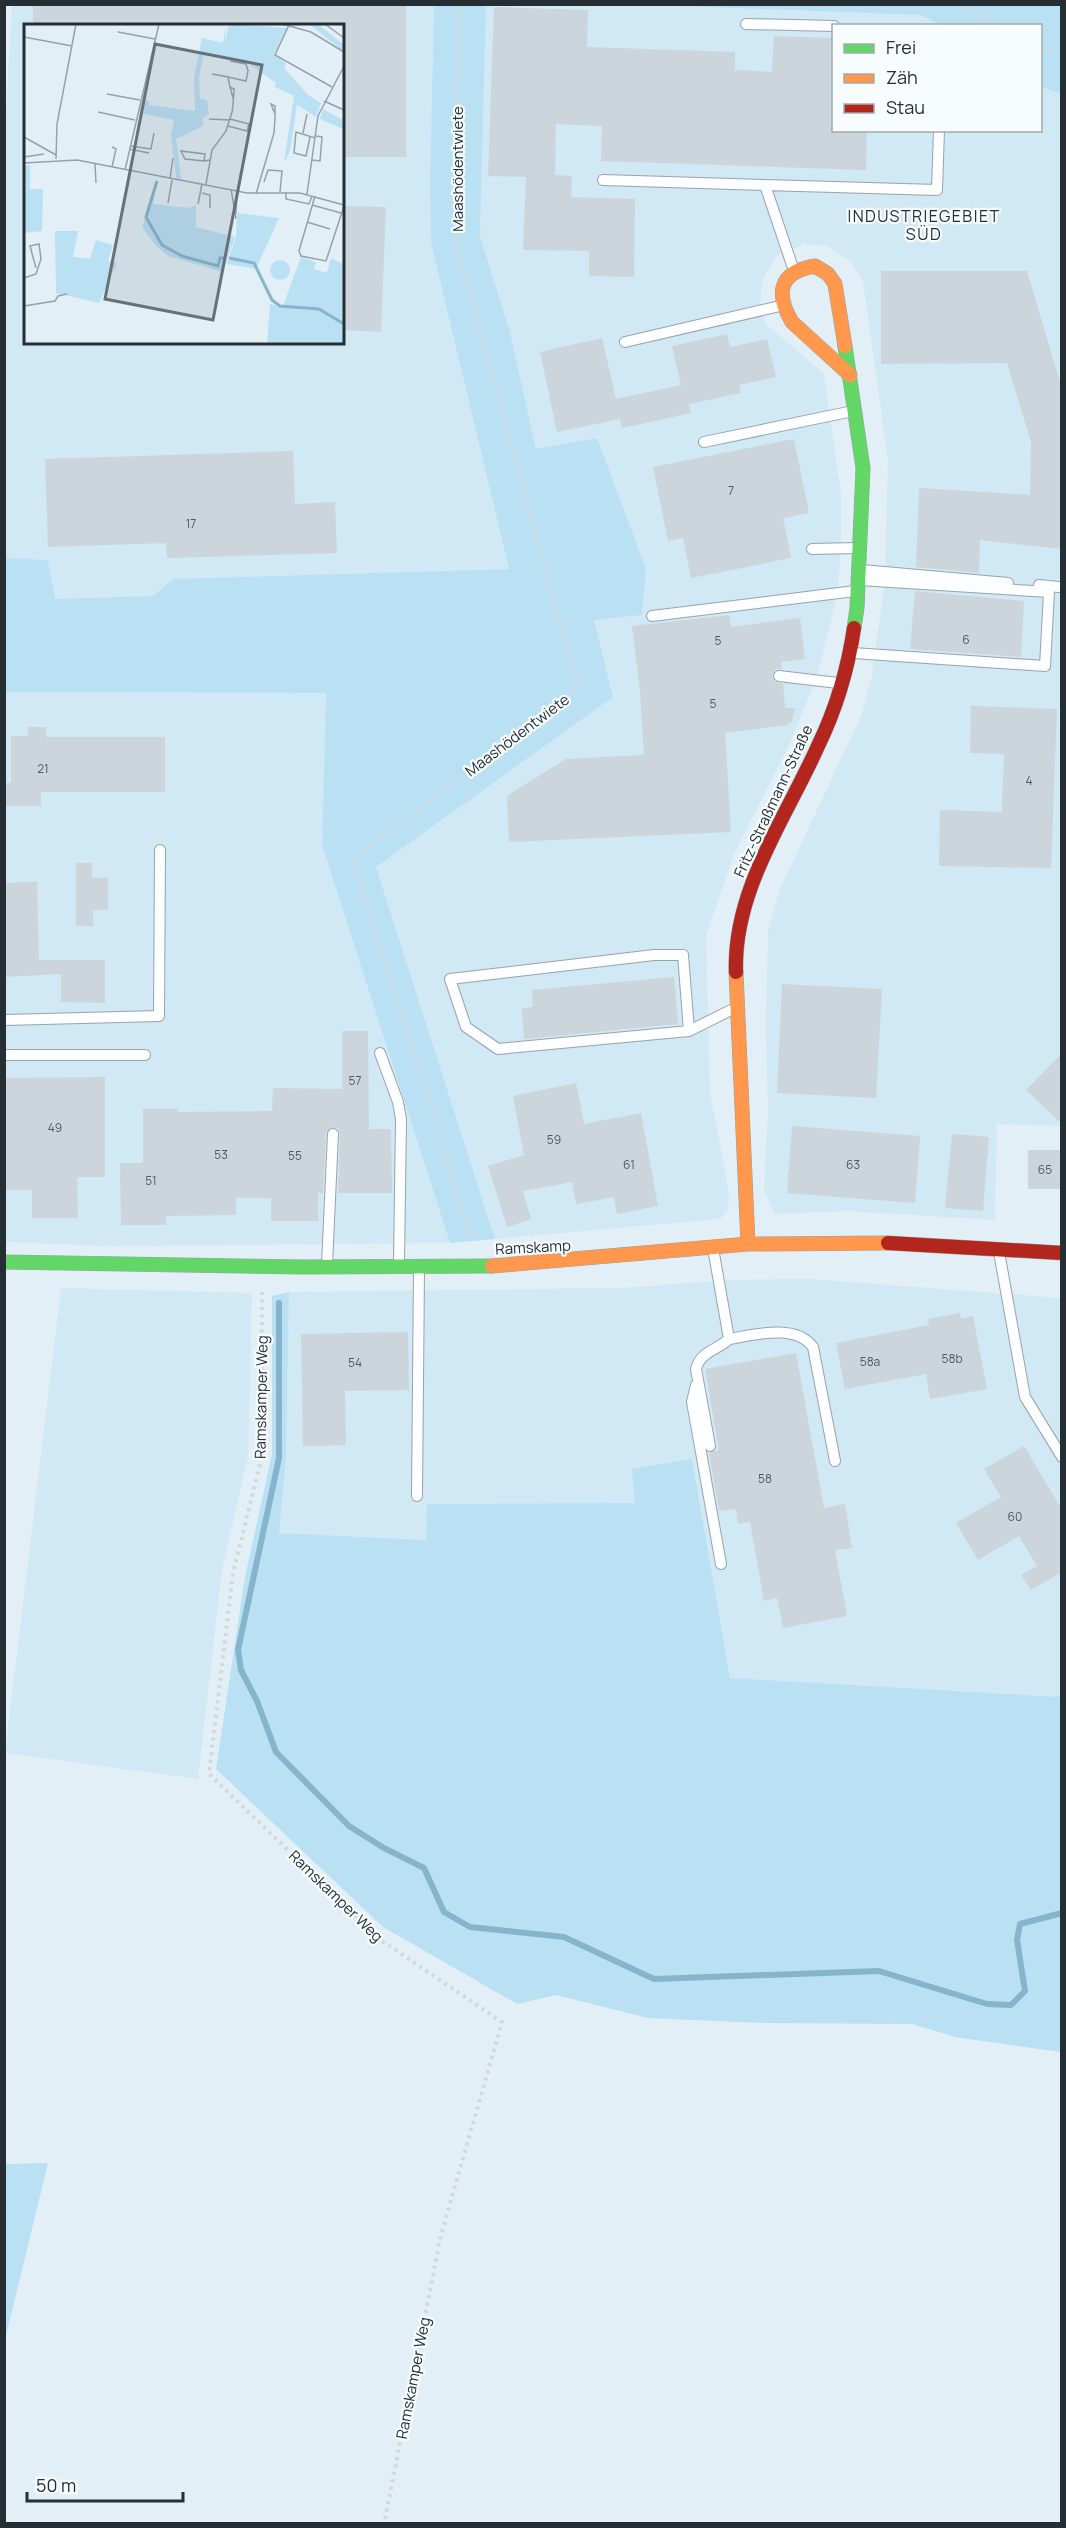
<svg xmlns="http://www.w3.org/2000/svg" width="1066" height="2528" viewBox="0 0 1066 2528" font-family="Manrope,sans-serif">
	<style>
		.built { fill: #d1e8f5; fill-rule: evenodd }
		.green { fill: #bae0f4 }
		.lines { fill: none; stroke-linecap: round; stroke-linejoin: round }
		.stream { stroke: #86b4ca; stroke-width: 6 }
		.building { fill: #cbd5db }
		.lane-casing { stroke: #99a3a9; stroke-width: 12 }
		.fast-casing { stroke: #99a3a9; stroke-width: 15 }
		.slow-casing { stroke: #99a3a9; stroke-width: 15 }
		.jam-casing { stroke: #99a3a9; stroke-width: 15 }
		.path { stroke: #d4d7d9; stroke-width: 4; stroke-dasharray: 3 4.5; stroke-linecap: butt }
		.lane { stroke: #fbfdfe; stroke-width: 10 }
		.fast { stroke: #63d668; stroke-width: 14 }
		.slow { stroke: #ff974d; stroke-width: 14 }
		.jam { stroke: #b3261e; stroke-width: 14 }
		.labels { text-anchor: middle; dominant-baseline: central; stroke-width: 4.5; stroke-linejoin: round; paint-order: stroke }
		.number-label { font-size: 12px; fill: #515a60 }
		.street-label { font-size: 15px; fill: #252e33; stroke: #f7fcfe }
		.neighbourhood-label { font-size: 16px; letter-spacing: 1.5px; fill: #252e33; stroke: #f7fcfe }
		.inset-river { fill: none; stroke: #86b4ca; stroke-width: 3 }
		.inset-road { fill: none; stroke: #96a2a9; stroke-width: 1.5 }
		.view { fill: #677278; fill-opacity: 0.15; stroke: #677278; stroke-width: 3 }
		.inset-edge { fill: none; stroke: #252e33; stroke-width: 3 }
	</style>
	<rect width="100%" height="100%" fill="#e2eff7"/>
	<!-- built -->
	<path class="built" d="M12,5h422l-4,176 1,62 78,326 -336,10 -20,17 -99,3 -6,-39 -43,-2 -1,-409zM26,26h316v316h-316z
		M486,5h166l270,10 17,10 -105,1v104h206l1,-43 20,7v1032l-64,-2 -2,96 -148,-9 -72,3 -11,-25 4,-78 -2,-84 2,-95 12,-43 81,-173 11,-41 13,-95 3,-119 -25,-180 -12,-19 -24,-16 -23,-2 -28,12 -14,25 -2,24 6,19 58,50 17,120v52l-3,46 -21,85 -27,66 -56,111 -28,82 4,157 19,99 -1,19 -8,8 -225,20 -119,-372 237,-170 -19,-77 48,-5 4,-46 -110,-120 -26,-117 -30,-96z
		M4,692l322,1 -4,152 128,398 -341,3 -104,-4z
		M810,1279l251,19v399l-331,-19 -38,-219 -57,44 -207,1 -1,36 -148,-7 7,-76 3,-165 332,-4 108,-8z
		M61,1288l191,5 -4,163 -26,114 -24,209 -193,-26z"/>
	<!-- green -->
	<path class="green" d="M434,5h52l-6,231 30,96 26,117 61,-11 49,131 -4,46 -48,5 19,77 -237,170 119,372 -45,4 -128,-398 4,-152 -322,-1 1,-134 43,2 7,39 98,-3 20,-17 336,-10 -78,-326 -1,-62z
		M652,5h409v89l-20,-7 -1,-61 -101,-1 -17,-10z
		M289,1292l-3,165 -7,76 147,7 1,-36 208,-1 -3,-34 60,-10 38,219 331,19v355l-106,-15 -43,-13 -146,-1 -118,-5 -92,-23 -39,9 -134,-77 -167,-158 29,-192 27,-123v-158z
		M48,2163l-43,177v-176z"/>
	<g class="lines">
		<!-- stream -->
		<path class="stream" d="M279,1303v155l-41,192 3,20 16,31 19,51 73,74 35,22 40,20 20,44 26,15 94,10 90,42 225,-8 108,33 24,1 14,-14 -8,-51 3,-16 42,-11"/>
	</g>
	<!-- building -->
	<path class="building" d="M33,4h373v153h-64v-131h-309z
		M494,7l94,3 -1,37 148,5v18l37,2 2,-36 60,2v92h33l-1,40 -265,-9 1,-35 -46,-2 -1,51 17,1 -1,21 64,2 -1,78 -45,-1v-25l-66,-1 3,-73 -38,-1z
		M342,206l44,1 -5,125 -39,-2z
		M881,271h146l35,118v160l-82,-9 -1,33 -63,-6 3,-79 111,7 1,-53 -24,-79 -126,1z
		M727,334l3,13 37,-8 9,38 -37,8 2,8 -52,11 2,9 -69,15 -2,-9 -63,13 -17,-80 62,-14 14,61 65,-14 -9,-39z
		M794,439l15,74 -26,5 8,40 -100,20 -8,-40 -15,3 -15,-74z
		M293,451l2,53 40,-2 2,51 -170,5 -1,-15 -118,4 -3,-88z
		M915,591l109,10 -3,56 -111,-8z
		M729,615l2,12 69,-9 5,41 -24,3 1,7h-6l-4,6 2,7 9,2 2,24h10l-3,13 -5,4 -62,8 6,99 -222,10 -2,-46 59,-37 78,-4 -4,-65 -8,-64z
		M971,706l86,3 -6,159 -112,-2 1,-56 62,2 2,-58 -34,-1z
		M28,727h18v10h119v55h-124v14h-37v-23h7v-47h17z
		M76,863h16v15h16v32h-15v16h-17z
		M37,882l2,78h66v43l-44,-1v-28l-57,3v-94z
		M674,977l4,47 -154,15 -2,-31 11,-1 -1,-17z
		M782,984l100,5 -6,109 -99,-5z
		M342,1031h26l1,98h22l1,64h-54l2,-59 -2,-6 -5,-1 -7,6 -3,60h-5v28h-47v-23h-35v17l-70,1v9h-45l-1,-62h23v-54h35v3l94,-1 1,-23 69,1z
		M1062,1053v71l-36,-34z
		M105,1077v100h-28l1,41h-46v-28h-28v-112z
		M576,1083l8,41 57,-11 17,93 -41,8 -3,-17 -38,7 -4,-22 -49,9 8,28 -24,8 -19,-61 36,-11 -11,-59z
		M792,1126l128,10 -5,67 -128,-10z
		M952,1134l37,3 -6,74 -38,-3z
		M1028,1150h34v39h-34z
		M960,1313l1,6 12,-3 14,73 -57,10 -4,-25 -81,15 -9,-46 93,-18 -1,-6z
		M408,1332l1,58 -64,1 1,54 -43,1 -2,-112z
		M796,1353l28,155 21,-4 7,44 -17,2 12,66 -64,12 -6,-30 -13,3 -14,-79 -12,2 -2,-15 -17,2 -10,-58 10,-3 -14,-81z
		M1024,1446l38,64v62l-31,18 -10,-15 16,-9 -18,-30 -41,24 -22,-37 45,-26 -17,-28z"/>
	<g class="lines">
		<!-- lane casing -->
		<g class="lane-casing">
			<path id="lane" d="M746,24l88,2
				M603,180l162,5 28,83
				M765,185l172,5 2,-60
				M625,342l155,-36
				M704,442l149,-31
				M812,549l45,-1
				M862,570l146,13
				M1039,585l20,2
				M652,616l203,-25
				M853,653l192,13 4,-74 -190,-12
				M779,676l59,7
				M4,1020l155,-4 1,-166
				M689,1031l-6,-76h-29l-204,24 16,48 32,22 191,-18 46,-23
				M380,1053l18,49 3,17 -2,144
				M4,1055h141
				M999,1252l26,145 37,60
				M327,1264l6,-130
				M729,1339c25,-4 66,-16 84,8l22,114
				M696,1385l-4,17 29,162
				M710,1446l-14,-77c4,-17 21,-19 33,-30l-16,-91
				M417,1496l2,-227"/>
		</g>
		<!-- fast casing -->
		<g class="fast-casing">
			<path id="fast" d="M845,346l18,122 -6,140 -3,20
				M4,1262l300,5 188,-1"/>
		</g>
		<!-- slow casing -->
		<g class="slow-casing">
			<path id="slow" d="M845,346l-10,-62 -7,-10 -13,-8c-36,6 -40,27 -23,56l58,53
				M736,972l12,272
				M492,1266l256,-22 140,-1"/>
		</g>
		<!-- jam casing -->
		<g class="jam-casing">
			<path id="jam" d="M736,972c-3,-82 50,-154 82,-226 18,-37 30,-78 36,-118
				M888,1243l174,10"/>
		</g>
		<!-- path -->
		<path class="path" d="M458,4l-2,240 122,444 -225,171 120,384
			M956,4l43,22
			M1040,45l22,11
			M262,1292l-1,168 -28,113 -24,201 173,167 120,81 -61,213 -57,289"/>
		<!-- lane -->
		<use href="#lane" class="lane"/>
		<!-- fast -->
		<use href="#fast" class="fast"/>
		<!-- slow -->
		<use href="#slow" class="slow"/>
		<!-- jam -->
		<use href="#jam" class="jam"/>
	</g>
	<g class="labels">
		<!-- number labels -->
		<g class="number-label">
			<text x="731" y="490">7</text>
			<text x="191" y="523">17</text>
			<text x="966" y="639">6</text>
			<text x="718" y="640">5</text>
			<text x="713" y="703">5</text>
			<text x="43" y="768">21</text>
			<text x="1029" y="780">4</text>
			<text x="355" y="1080">57</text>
			<text x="55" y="1127">49</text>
			<text x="554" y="1139">59</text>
			<text x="221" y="1154">53</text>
			<text x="295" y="1155">55</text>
			<text x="629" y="1164">61</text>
			<text x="853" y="1164">63</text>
			<text x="1045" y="1169">65</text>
			<text x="151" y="1180">51</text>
			<text x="952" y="1358">58b</text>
			<text x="870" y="1361">58a</text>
			<text x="355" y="1362">54</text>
			<text x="765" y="1478">58</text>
			<text x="1015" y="1516">60</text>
		</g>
		<!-- street labels -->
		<g class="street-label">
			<text transform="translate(457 169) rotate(-90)">Maashödentwiete</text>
			<text transform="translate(517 735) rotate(-37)">Maashödentwiete</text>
			<text transform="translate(773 801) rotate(-65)">Fritz-Straßmann-Straße</text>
			<text transform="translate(533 1247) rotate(-3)">Ramskamp</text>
			<text transform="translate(261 1397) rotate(-89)">Ramskamper Weg</text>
			<text transform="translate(336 1896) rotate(44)">Ramskamper Weg</text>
			<text transform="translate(413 2378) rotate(-79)">Ramskamper Weg</text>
		</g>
		<!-- neighbourhood labels -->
		<g class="neighbourhood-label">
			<text x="924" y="216">INDUSTRIEGEBIET<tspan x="924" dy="18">SÜD</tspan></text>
		</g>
	</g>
	<!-- overview -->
	<g transform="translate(24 24)">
		<rect width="320" height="320" fill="#e2eff7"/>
		<path d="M202,0l-1,18 4,-18 58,4 -13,26 12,9 -2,5 24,27 13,8 -5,14 -19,-12 -7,46 -6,12 10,-67 -19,-9 1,-4 -28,-20 -44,-10 -5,24 1,22 7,1 2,14 -6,4v8l-27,13 5,40 -5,-1 -5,-43 3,-15 -35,-7 3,-13 7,1v4l46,6 -1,-34 8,-39 21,5zM285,0h9l25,20v7zM299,85l20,11v9l-23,-10zM6,141v24h13l-1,42 -18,2v-67zM133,156l-4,24 36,4 7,-3v22l39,10 -12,35 -55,-16 -12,-10 -14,-19zM213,189l42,5 -23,51 -29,-5 9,-27zM31,207h23l-5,26 17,2 6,-19 17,5 -5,16 9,2 -18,40 -43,-10zM277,233l15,5 -2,7 13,4 4,-15 12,6v79h-76l3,-39 13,2zM246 246a10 10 0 1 1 20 0a10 10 0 1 1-20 0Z" fill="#bae0f4"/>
		<path class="inset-river" d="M133,157l-11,36 16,28 20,11 36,10 2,-8h6M205,234l25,5 18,37 8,6 39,3 25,15"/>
		<path class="inset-road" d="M258,0l29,8 33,20M301,0l19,14M265,1l-14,30 57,32M94,8l37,7M0,13l48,9M188,50l16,3 2,10M204,53l18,4 2,-10 -2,-7 -16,-3M83,70l33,6M300,77l20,9M74,88l37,8M185,95l21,1M204,102l19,5 2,-7 -19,-5M279,109l4,-19M0,113l32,18M286,113l-4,19 -12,-3 2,-21 19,6M106,122l21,3 3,-16M105,125l20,4M0,133l20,-3M32,135l1,-35 19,-100M288,136l8,1 2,-24 -7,-1M180,137l1,-7 -24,-3 4,8 19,2 6,-1M0,139l53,-3 170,33h53l44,12M71,140l1,19M88,143l4,-18 -4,-2M101,146l34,-146M146,155l3,-21M240,158l4,-12 14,1 -2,21M182,160l6,-34 14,-19 6,-19 1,-7 1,-16 -4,-2 3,11M207,165l5,30M262,168v7l23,5 3,-8M178,169l8,2v13M232,170l18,-61 1,-15v-12l-4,-2 4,10M283,170l11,-78 26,-50M291,172l-16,55 2,5 25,5 18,-55M144,179l4,-23M174,180l4,-20M288,181l29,8M212,190l1,-23M283,198l23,7M0,254l12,-4 5,-15 -2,-15 -9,2 6,22M0,282l31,-5 3,-5 9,-2"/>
		<path class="view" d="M131,20l107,21 -49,255 -108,-21z"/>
		<rect width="320" height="320" class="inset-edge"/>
	</g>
	<!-- border -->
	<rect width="1066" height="2528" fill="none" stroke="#252e33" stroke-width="12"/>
	<!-- legend -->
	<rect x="832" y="24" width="210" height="108" fill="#f7fcfe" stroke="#a3aaad" stroke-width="1.5"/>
	<rect x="844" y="44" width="30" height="9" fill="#63d668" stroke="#a3aaad" stroke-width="1.5"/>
	<text x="886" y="54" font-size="18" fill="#252e33">Frei</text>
	<rect x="844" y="74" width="30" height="9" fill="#ff974d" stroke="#a3aaad" stroke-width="1.5"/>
	<text x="886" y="84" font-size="18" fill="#252e33">Zäh</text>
	<rect x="844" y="104" width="30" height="9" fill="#b3261e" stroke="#a3aaad" stroke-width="1.5"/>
	<text x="886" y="114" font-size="18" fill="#252e33">Stau</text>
	<!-- scale -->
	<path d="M27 2492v9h156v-9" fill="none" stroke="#252e33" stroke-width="3"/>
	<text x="36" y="2492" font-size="18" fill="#252e33" stroke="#f7fcfe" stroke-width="4.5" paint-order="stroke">50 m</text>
</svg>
